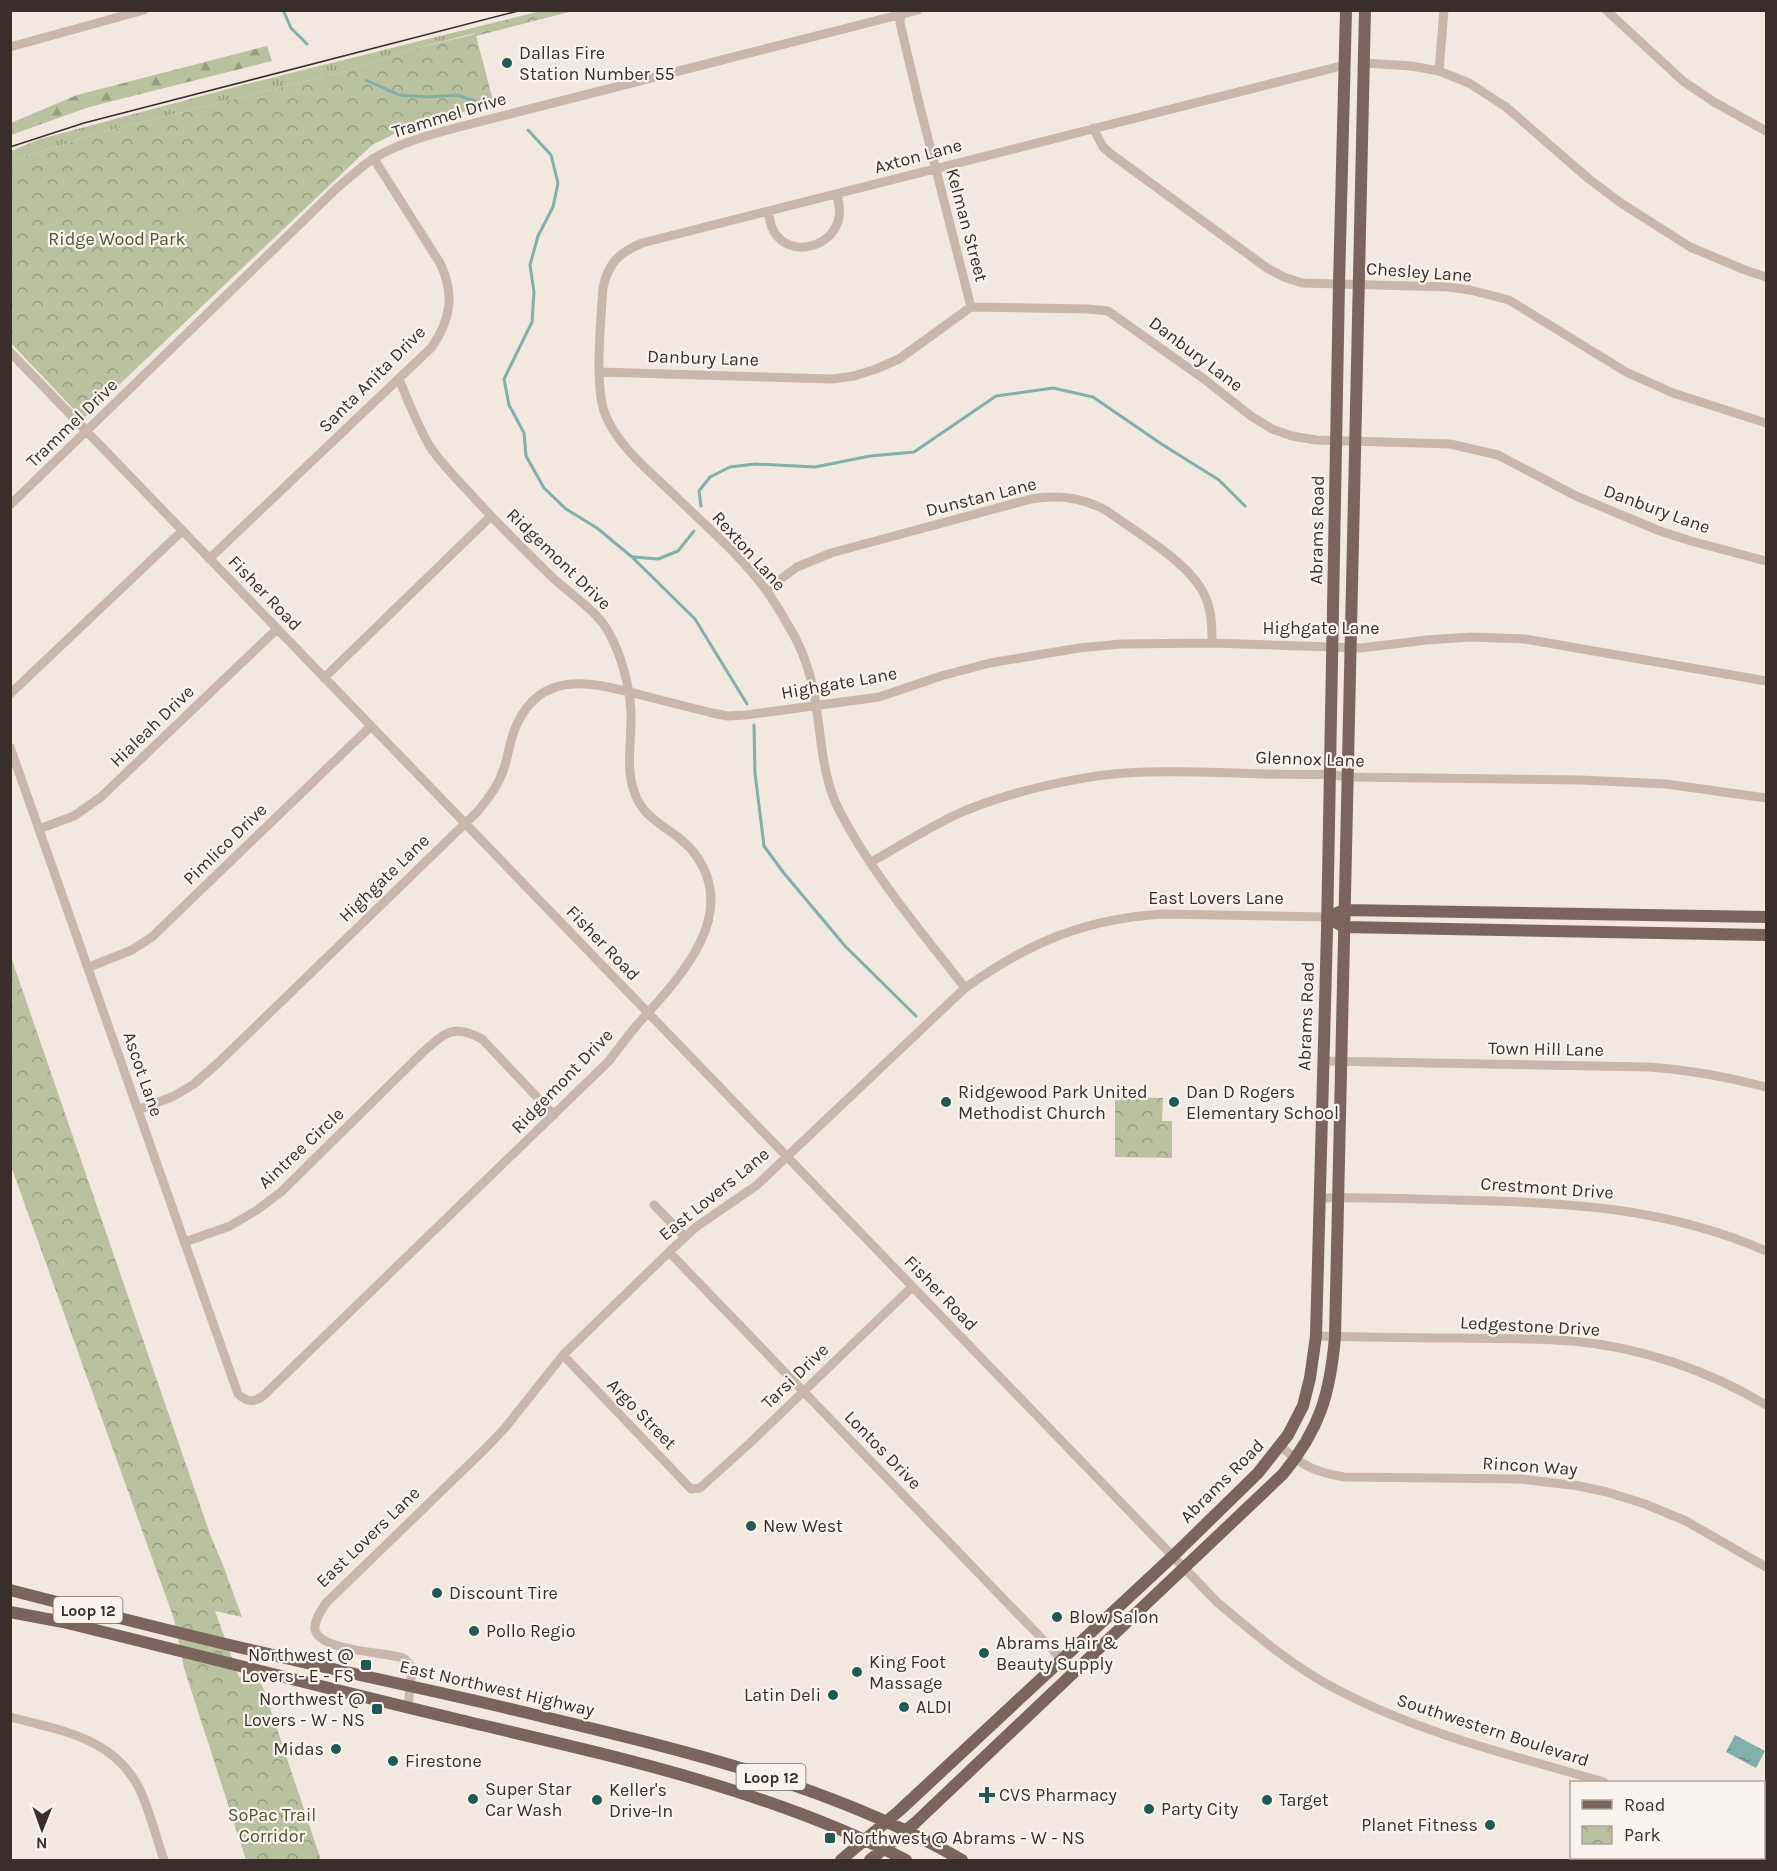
<svg xmlns="http://www.w3.org/2000/svg" width="1777" height="1871" viewBox="0 0 1777 1871" font-family="Karla,sans-serif">
	<style>
		.grass { fill: url(#grass-tufts) }
		.forest { fill: url(#forest-firs) }
		.park { fill: url(#park-crowns) }
		.pitch { fill: #b9c1a0 }
		.water { fill: url(#water-ripples) }
		.lines { fill: none; stroke-linecap: round; stroke-linejoin: round }
		.stream { stroke: #80afac; stroke-width: 3 }
		.minor { stroke: #cab7ac; stroke-width: 9 }
		.major { stroke: #7a645c; stroke-width: 12 }
		.tram { stroke: #392e2b; stroke-width: 1.5 }
		.poi-dot { fill: #215957; stroke: #faf2ed; stroke-width: 2 }
		.labels { text-anchor: middle; dominant-baseline: central; stroke-width: 4.5; stroke-linejoin: round; paint-order: stroke }
		.shield { fill: #faf2ed; stroke: #736965; stroke-width: 1.5 }
		.shield-label { font-size: 16px; font-weight: bold; fill: #392e2b }
		.poi-label { font-size: 18px; fill: #392e2b; stroke: #faf2ed; text-anchor: start }
		.street-label { font-size: 18px; fill: #392e2b; stroke: #faf2ed }
		.park-label { font-size: 18px; fill: #4c562f; stroke: #faf2ed }
	</style>
	<defs>
		<pattern id="grass-tufts" width="24" height="20" patternUnits="userSpaceOnUse" patternTransform="scale(1.5)"><rect width="24" height="20" fill="#b9c1a0"/><path d="M3 7l-1-3M5 7V3M7 7l1-3M15 17l-1-3M17 17v-4M19 17l1-3" fill="none" stroke="#979d83"/></pattern>
		<pattern id="forest-firs" width="22" height="20" patternUnits="userSpaceOnUse" patternTransform="scale(1.5)"><rect width="22" height="20" fill="#b9c1a0"/><path d="M5 1l3.5 6h-7zM16 11l3.5 6h-7z" fill="#979d83"/></pattern>
		<pattern id="park-crowns" width="20" height="18" patternUnits="userSpaceOnUse" patternTransform="scale(1.5)"><rect width="20" height="18" fill="#b9c1a0"/><path d="M2 6a3 3 0 1 1 6 0M12 15a3 3 0 1 1 6 0" fill="none" stroke="#979d83"/></pattern>
		<pattern id="water-ripples" width="26" height="14" patternUnits="userSpaceOnUse" patternTransform="scale(1.5)"><rect width="26" height="14" fill="#80afac"/><path d="M2 4q2-2 4 0t4 0M15 11q2-2 4 0t4 0" fill="none" stroke="#6a8f8c"/></pattern>
	</defs>
	<rect width="100%" height="100%" fill="#f2e8e0"/>
	<!-- grass -->
	<path class="grass" d="M472,28l3,5 -65,17 -60,20 -247,62 -92,29v-10l29,-12 195,-52z"/>
	<!-- forest -->
	<path class="forest" d="M267,46l5,15 -183,46 -78,28v-12l66,-28z"/>
	<!-- park -->
	<path class="park" d="M541,11h32l-97,25 18,68 -82,21 -40,20 -289,274 -72,-76v-182l92,-29 247,-62 60,-20 65,-16 -3,-6z
		M10,954l200,580 13,31 19,52 -27,-6 24,66 19,3 5,7 58,173h-75l-62,-192 -10,-49 -163,-453z
		M1115,1097l48,1 -1,23h10v37l-57,-1z"/>
	<!-- pitch -->
	<path class="pitch" d="M201,212l3,15 -29,6 -4,-15z"/>
	<!-- water -->
	<path class="water" d="M1735,1735l30,16 -9,17 -30,-16z"/>
	<g class="lines">
		<!-- stream -->
		<path class="stream" d="M283,10l8,18 16,16
			M366,80l33,15 29,2 30,-2 18,7
			M528,130l23,25 7,28 -5,24 -15,29 -8,29 4,27 -2,30 -28,57 5,26 15,28 2,23 18,32 22,21 31,19 35,29 63,62 52,85
			M701,506l-2,-15 11,-14 20,-10 25,-3 60,3 55,-11 44,-4 82,-56 57,-8 40,9 70,48 56,35 26,26
			M634,557l24,2 20,-8 16,-20
			M754,725l1,48 9,73 19,26 62,74 71,70"/>
		<!-- minor -->
		<path class="minor" d="M901,10l-1,13 19,80 52,204
			M1606,10l77,71 31,21 52,29
			M10,47l134,-37
			M1364,63l48,3 27,5 30,12 37,24 83,72 32,24 69,44 55,23 21,7
			M1439,71l5,-61
			M1093,128l10,19 8,7 156,114 17,9 18,6 146,4 22,3 39,10 117,72 47,21 93,30
			M768,211c2,10 3,19 10,26 19,21 57,7 61,-20 2,-7 -1,-16 -2,-23
			M10,352l1207,1250c38,32 76,65 121,88 84,44 177,66 266,92
			M600,372l232,7 22,-3 22,-7 23,-10 72,-52 117,2 20,2 96,68 47,37 21,13 20,7 24,4 134,4 48,11 78,41 84,35 31,10 75,20
			M10,505l327,-317c12,-10 24,-21 37,-30 27,-16 56,-23 85,-31l459,-117
			M209,559l222,-211c20,-28 24,-54 9,-85l-66,-104
			M766,590l31,-23 34,-14 200,-54c28,-5 52,-2 76,12 31,23 88,54 100,90 5,14 5,29 5,42
			M324,678l167,-162
			M10,694l172,-163
			M10,747l228,647c9,8 15,9 25,2l346,-335c9,-12 18,-24 28,-36 40,-45 104,-108 58,-171 -17,-24 -50,-31 -60,-60 -10,-25 -3,-55 -4,-81 -1,-27 -10,-59 -23,-82 -12,-21 -38,-37 -56,-54 -29,-28 -58,-57 -85,-87 -13,-14 -28,-29 -38,-45 -12,-21 -21,-44 -30,-66
			M39,829l35,-13 27,-19 176,-168
			M870,863c27,-16 55,-33 83,-47 47,-22 120,-39 172,-43 68,-5 137,4 205,1l17,3 234,3 85,4 100,14
			M89,967l43,-17 20,-13 219,-211
			M965,988c-37,-48 -76,-94 -108,-146 -8,-14 -17,-28 -23,-43 -12,-31 -13,-62 -18,-94 -4,-28 -13,-56 -28,-80 -7,-12 -14,-24 -22,-35 -27,-36 -62,-66 -94,-97 -25,-24 -54,-47 -67,-79 -11,-29 -4,-94 -2,-127 6,-25 16,-34 39,-44l703,-178
			M1323,1061l327,6c40,3 78,10 116,20
			M138,1110l36,-14 20,-12 25,-22 259,-251c11,-14 21,-26 26,-43 5,-14 6,-30 13,-44 26,-56 77,-41 124,-29 24,6 47,12 71,18l16,3 18,-1 133,-18 62,-21 49,-13 89,-15 42,-4 91,-1 149,5 66,-8 44,-3 54,2 241,42
			M1319,1198c46,-1 92,1 138,2 106,2 210,7 309,51
			M654,1205l31,32
			M185,1242l45,-16 27,-16 24,-18 141,-139c23,-20 31,-30 60,-14l72,76
			M669,1252l405,420
			M1316,1336c49,1 98,2 146,2 37,1 74,0 110,3 68,6 136,29 194,64
			M563,1355l128,134 9,-1 50,-45 162,-156
			M1281,1447c23,19 33,25 63,30l177,2 58,7 28,6 38,12 41,17 80,46
			M408,1707l4,-39c-2,-3 -5,-8 -9,-10 -18,-6 -85,-7 -88,-29 -1,-9 6,-18 11,-26l161,-156 18,-19 58,-73 106,-103 27,-25 61,-42 208,-197c63,-45 119,-69 197,-74l165,3
			M10,1717c50,13 105,21 130,73 10,22 16,47 24,70
			M1764,1838l2,3
			M1764,1853l2,2"/>
		<!-- major -->
		<path class="major" d="M1327,917l17,-7 422,7
			M1337,923l7,4 422,8
			M10,1590c89,23 178,46 267,66 79,19 159,35 238,54 154,37 309,71 447,150
			M10,1612l53,10c131,32 262,66 393,97 152,36 310,69 450,141
			M841,1860l58,-49 273,-254 86,-84 30,-38 15,-29 7,-28 6,-42 11,-405 12,-647 7,-274
			M870,1860l45,-37 368,-349c37,-45 47,-80 52,-137l30,-1327"/>
		<!-- tram -->
		<path class="tram" d="M10,147l74,-24 438,-113"/>
	</g>
	<!-- markers -->
	<g class="poi-dot">
		<circle cx="507" cy="63" r="6"/>
		<circle cx="946" cy="1102" r="6"/>
		<circle cx="1174" cy="1102" r="6"/>
		<circle cx="751" cy="1526" r="6"/>
		<circle cx="437" cy="1593" r="6"/>
		<circle cx="1057" cy="1617" r="6"/>
		<circle cx="474" cy="1631" r="6"/>
		<circle cx="984" cy="1653" r="6"/>
		<rect x="360" y="1659" width="12" height="12" rx="3"/>
		<circle cx="857" cy="1672" r="6"/>
		<circle cx="833" cy="1695" r="6"/>
		<circle cx="904" cy="1707" r="6"/>
		<rect x="371" y="1703" width="12" height="12" rx="3"/>
		<circle cx="336" cy="1749" r="6"/>
		<circle cx="393" cy="1761" r="6"/>
		<path d="M984 1786h6v6h6v6h-6v6h-6v-6h-6v-6h6z"/>
		<circle cx="473" cy="1799" r="6"/>
		<circle cx="597" cy="1800" r="6"/>
		<circle cx="1267" cy="1800" r="6"/>
		<circle cx="1149" cy="1809" r="6"/>
		<circle cx="1490" cy="1825" r="6"/>
		<rect x="824" y="1832" width="12" height="12" rx="3"/>
	</g>
	<g class="labels">
		<!-- shield labels -->
		<g class="shield">
			<rect x="53.5" y="1597" width="69" height="26" rx="4.5"/>
			<rect x="736.5" y="1764" width="69" height="26" rx="4.5"/>
		</g>
		<g class="shield-label">
			<text x="88" y="1610">Loop 12</text>
			<text x="771" y="1777">Loop 12</text>
		</g>
		<!-- poi labels -->
		<g class="poi-label">
			<text x="519" y="53">Dallas Fire<tspan x="519" dy="21">Station Number 55</tspan></text>
			<text x="958" y="1092">Ridgewood Park United<tspan x="958" dy="21">Methodist Church</tspan></text>
			<text x="1186" y="1092">Dan D Rogers<tspan x="1186" dy="21">Elementary School</tspan></text>
			<text x="763" y="1526">New West</text>
			<text x="449" y="1593">Discount Tire</text>
			<text x="1069" y="1617">Blow Salon</text>
			<text x="486" y="1631">Pollo Regio</text>
			<text x="996" y="1643">Abrams Hair &amp;<tspan x="996" dy="21">Beauty Supply</tspan></text>
			<text x="354" y="1655" text-anchor="end">Northwest @<tspan x="354" dy="21">Lovers - E - FS</tspan></text>
			<text x="869" y="1662">King Foot<tspan x="869" dy="21">Massage</tspan></text>
			<text x="821" y="1695" text-anchor="end">Latin Deli</text>
			<text x="365" y="1699" text-anchor="end">Northwest @<tspan x="365" dy="21">Lovers - W - NS</tspan></text>
			<text x="916" y="1707">ALDI</text>
			<text x="324" y="1749" text-anchor="end">Midas</text>
			<text x="405" y="1761">Firestone</text>
			<text x="485" y="1789">Super Star<tspan x="485" dy="21">Car Wash</tspan></text>
			<text x="609" y="1790">Keller's<tspan x="609" dy="21">Drive-In</tspan></text>
			<text x="999" y="1795">CVS Pharmacy</text>
			<text x="1279" y="1800">Target</text>
			<text x="1161" y="1809">Party City</text>
			<text x="1478" y="1825" text-anchor="end">Planet Fitness</text>
			<text x="842" y="1838">Northwest @ Abrams - W - NS</text>
		</g>
		<!-- street labels -->
		<g class="street-label">
			<text transform="translate(449 115) rotate(-17)">Trammel Drive</text>
			<text transform="translate(918 156) rotate(-15)">Axton Lane</text>
			<text transform="translate(967 225) rotate(75)">Kelman Street</text>
			<text transform="translate(1419 272) rotate(4)">Chesley Lane</text>
			<text transform="translate(1196 354) rotate(37)">Danbury Lane</text>
			<text transform="translate(703 358) rotate(2)">Danbury Lane</text>
			<text transform="translate(372 379) rotate(-45)">Santa Anita Drive</text>
			<text transform="translate(72 423) rotate(-44)">Trammel Drive</text>
			<text transform="translate(981 497) rotate(-14)">Dunstan Lane</text>
			<text transform="translate(1657 509) rotate(20)">Danbury Lane</text>
			<text transform="translate(1317 530) rotate(-89)">Abrams Road</text>
			<text transform="translate(749 551) rotate(48)">Rexton Lane</text>
			<text transform="translate(559 559) rotate(44)">Ridgemont Drive</text>
			<text transform="translate(265 593) rotate(46)">Fisher Road</text>
			<text x="1321" y="628">Highgate Lane</text>
			<text transform="translate(839 683) rotate(-10)">Highgate Lane</text>
			<text transform="translate(152 726) rotate(-44)">Hialeah Drive</text>
			<text transform="translate(1310 759) rotate(2)">Glennox Lane</text>
			<text transform="translate(225 844) rotate(-44)">Pimlico Drive</text>
			<text transform="translate(384 878) rotate(-44)">Highgate Lane</text>
			<text x="1216" y="898">East Lovers Lane</text>
			<text transform="translate(603 943) rotate(46)">Fisher Road</text>
			<text transform="translate(1306 1016) rotate(-88)">Abrams Road</text>
			<text transform="translate(1546 1049) rotate(1)">Town Hill Lane</text>
			<text transform="translate(143 1074) rotate(71)">Ascot Lane</text>
			<text transform="translate(562 1081) rotate(-46)">Ridgemont Drive</text>
			<text transform="translate(301 1148) rotate(-43)">Aintree Circle</text>
			<text transform="translate(1547 1188) rotate(4)">Crestmont Drive</text>
			<text transform="translate(714 1194) rotate(-39)">East Lovers Lane</text>
			<text transform="translate(941 1293) rotate(46)">Fisher Road</text>
			<text transform="translate(1530 1326) rotate(3)">Ledgestone Drive</text>
			<text transform="translate(795 1376) rotate(-44)">Tarsi Drive</text>
			<text transform="translate(642 1414) rotate(46)">Argo Street</text>
			<text transform="translate(883 1450) rotate(46)">Lontos Drive</text>
			<text transform="translate(1530 1466) rotate(4)">Rincon Way</text>
			<text transform="translate(1222 1481) rotate(-45)">Abrams Road</text>
			<text transform="translate(368 1537) rotate(-44)">East Lovers Lane</text>
			<text transform="translate(497 1688) rotate(13)">East Northwest Highway</text>
			<text transform="translate(1493 1730) rotate(18)">Southwestern Boulevard</text>
		</g>
		<!-- park labels -->
		<g class="park-label">
			<text x="117" y="239">Ridge Wood Park</text>
			<text x="272" y="1815">SoPac Trail<tspan x="272" dy="21">Corridor</tspan></text>
		</g>
	</g>
	<!-- border -->
	<rect width="1777" height="1871" fill="none" stroke="#392e2b" stroke-width="24"/>
	<!-- legend -->
	<rect x="1570" y="1781" width="195" height="78" fill="#faf2ed" stroke="#ada49f" stroke-width="1.5"/>
	<rect x="1582" y="1800" width="30" height="9" fill="#7a645c" stroke="#ada49f" stroke-width="1.5"/>
	<text x="1624" y="1811" font-size="18" fill="#392e2b">Road</text>
	<rect x="1582" y="1826" width="30" height="18" fill="url(#park-crowns)" stroke="#ada49f" stroke-width="1.5"/>
	<text x="1624" y="1841" font-size="18" fill="#392e2b">Park</text>
	<!-- north arrow -->
	<g transform="translate(42 1829) rotate(181)" stroke="#faf2ed" stroke-width="4.5" paint-order="stroke">
	<path d="M0-4.5L10 22L0 15L-10 22Z" fill="#392e2b"/>
	<text y="-9" font-size="16" font-weight="bold" text-anchor="middle" fill="#392e2b">N</text>
	</g>
</svg>
